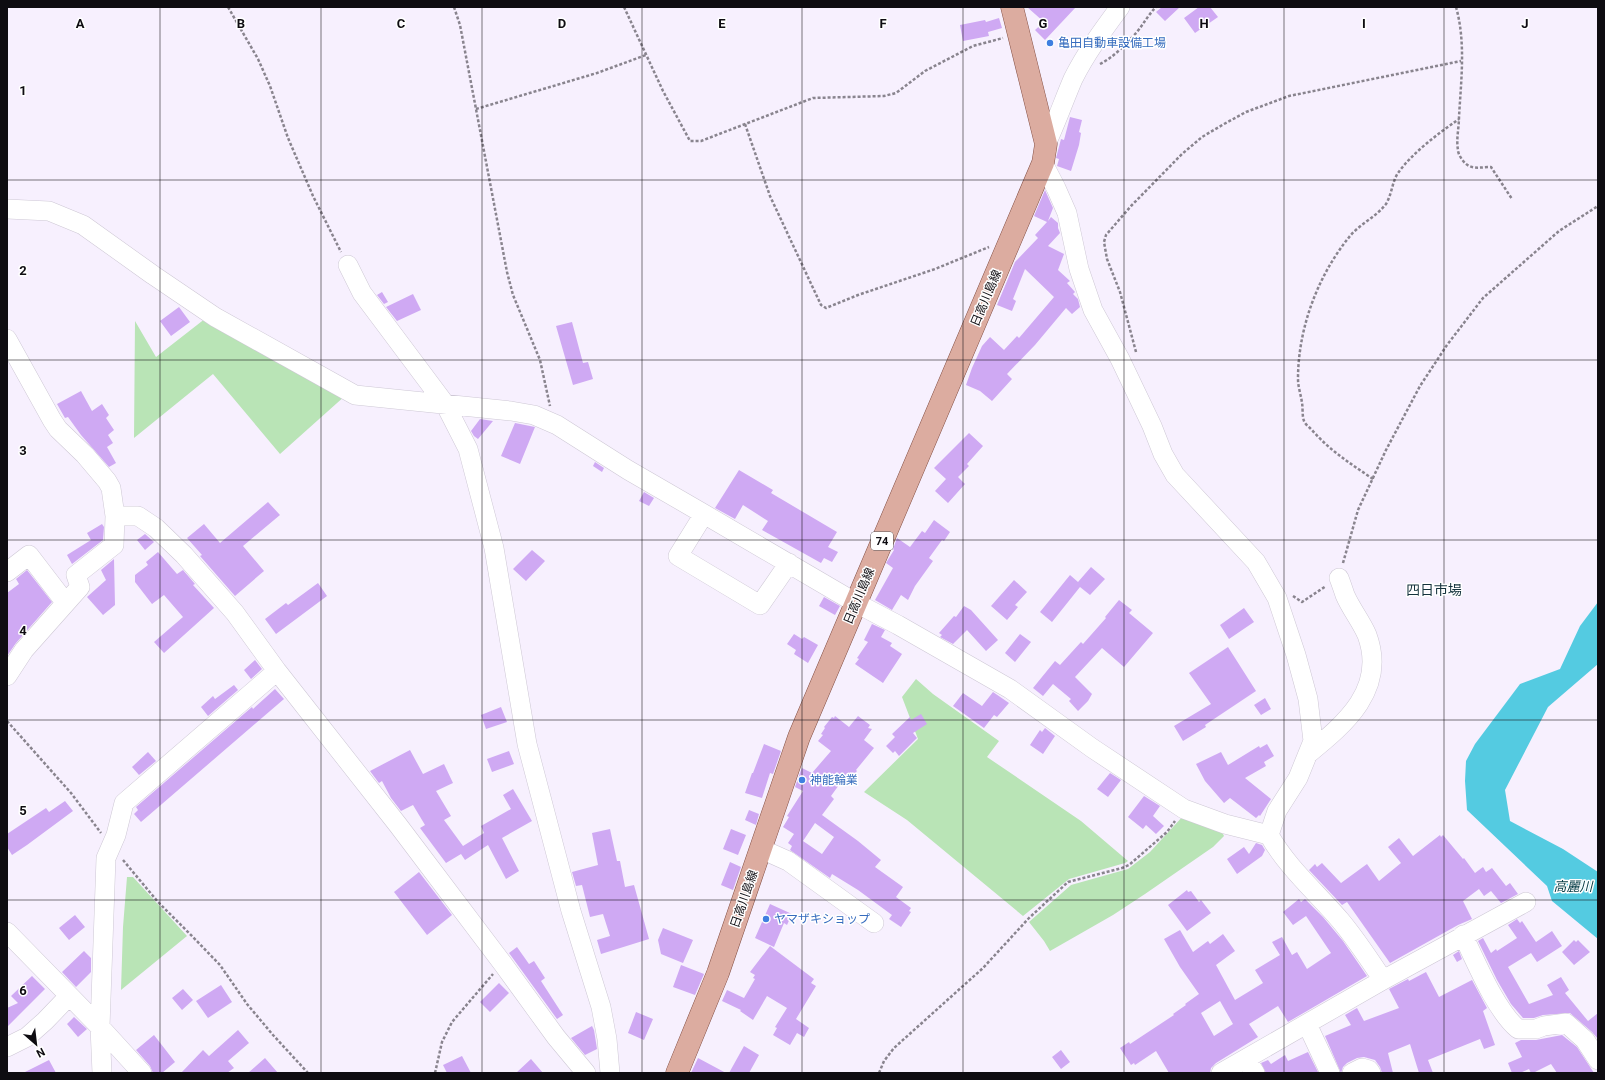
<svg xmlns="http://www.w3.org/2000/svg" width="1605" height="1080" viewBox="0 0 1605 1080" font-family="Roboto,'Noto Sans JP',sans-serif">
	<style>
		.green { fill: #b9e4b6 }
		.water { fill: #54cbe1 }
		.building { fill: #cfa9f3; fill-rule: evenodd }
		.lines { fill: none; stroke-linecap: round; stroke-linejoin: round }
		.minor-casing { stroke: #cec8d5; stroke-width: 20 }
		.major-casing { stroke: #845045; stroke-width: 23 }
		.path { stroke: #89848e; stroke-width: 2.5; stroke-dasharray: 3 2; stroke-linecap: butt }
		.minor { stroke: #fff; stroke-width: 19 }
		.major { stroke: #dcaca0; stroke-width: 22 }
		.grid { fill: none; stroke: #0e0c11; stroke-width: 1; stroke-opacity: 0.55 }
		.shop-dot { fill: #3f7fe0; stroke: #fff; stroke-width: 1.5 }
		.labels { text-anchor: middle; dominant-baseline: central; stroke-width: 3; stroke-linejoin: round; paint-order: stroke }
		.shield { fill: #fff; stroke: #565558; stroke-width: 1 }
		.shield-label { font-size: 11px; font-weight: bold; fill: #0e0c11 }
		.shop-label { font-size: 12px; fill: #366cbe; stroke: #fff; text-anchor: start }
		.street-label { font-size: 12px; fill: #0e0c11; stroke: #fff }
		.water-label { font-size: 13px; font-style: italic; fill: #003942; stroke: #fff }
		.quarter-label { font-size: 14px; fill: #14323c; stroke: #fff }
		.grid-label { font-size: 13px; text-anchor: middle; font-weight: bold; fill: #0e0c11; stroke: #fff; stroke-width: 3; stroke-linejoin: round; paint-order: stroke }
	</style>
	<rect width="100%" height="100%" fill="#f7f0fe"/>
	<!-- green -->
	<path class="green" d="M206,318l140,77 -66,59 -67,-80 -79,64 1,-117 21,36z
		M916,679l17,15 66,47 -12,16 94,64 47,40 -3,2 -56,16 -46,37 -116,-96 -43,-28 54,-53 -16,-42z
		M1184,815l36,13 4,8 -11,11 -68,47 -32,21 -63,36 -6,-10 -15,-19 42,-37 57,-16 22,-17z
		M127,877h6l54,59 -66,54 2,-63z"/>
	<!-- water -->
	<path class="water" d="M1598,602v62l-50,43 -43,83 5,31 53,28 35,23v67l-46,-38 -5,-15 -80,-76 -2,-29 1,-20 9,-17 45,-60 40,-15 20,-43z"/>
	<!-- building -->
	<path class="building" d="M1027,7h49l-31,33 -10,-10 9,-8z
		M1162,7h18l-15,14 -9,-9z
		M1199,7h11l8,10 -23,16 -11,-15z
		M999,18l3,10 -14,4 1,4 -26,5 -3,-16 25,-5 1,2z
		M1070,117l12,3 -3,12 2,1 -2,12 -8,26 -14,-5 2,-7 -3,-1 5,-19 3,1z
		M1045,190l8,18 -5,13 3,-4 7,6v5l2,5 -12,13 16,8 -6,16 12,11 -3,2 8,9 -2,2 5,5 2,8 -8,7 -6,-6 -31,37 -28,29 5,5 -20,22 -12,-10 -14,-6 6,-17 10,-22 8,-9 14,13 13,-14 2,2 35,-41 -29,-28 -12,30 3,2 -4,10 -15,-6 18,-43 23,-24 -3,-3 12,-13 -13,-6z
		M382,292l6,10 -4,2 -7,-9z
		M413,294l8,16 -24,11 -11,-14z
		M179,307l11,15 -19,14 -11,-15z
		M572,322l11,41 5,-1 5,17 -20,6 -17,-59z
		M81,391l11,20 10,-7 7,11 -3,3 8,12 -6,5 5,8 -6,4 9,16 -7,4 -28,-32 -13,-18 -3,1 -8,-14z
		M480,419l13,2 -15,18 -4,-3 -3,-5z
		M515,423l20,4 -15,37 -19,-8z
		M969,433l14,13 -16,18 2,2 -11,11 7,7 -17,19 -13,-12 11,-12 -12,-11z
		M595,462l9,6 -2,4 -9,-6z
		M739,470l34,20 -2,3 66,39 -9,15 10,5 -6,10 -8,-4 -3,5 -59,-33 6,-9 -25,-16 -8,14 -20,-11z
		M644,492l10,6 -5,8 -10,-5z
		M268,502l12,13 -37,31 21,25 -29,25 -35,-40 2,-1 -15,-17 17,-14 16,19z
		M934,520l16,12 -6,9 -2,-1 -13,18 4,3 -18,25 -7,14 -7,-5 -9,15 -17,-10 18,-32 -7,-5 8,-13 -1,-1 4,-11 13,9 12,-16 3,2z
		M102,524l2,3 -1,13 -31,24 -5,-9 24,-15 -4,-7z
		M145,534l9,8 -9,8 -8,-10z
		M532,550l13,11 -19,20 -13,-12z
		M158,552l19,22 6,-4 12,14 -2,1 21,23 -50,45 -10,-11 29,-25 -19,-22 -12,9 -17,-22v-7l13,-10 -2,-3z
		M114,559l1,46 -12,10 -16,-18 19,-17 -5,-10z
		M1091,567l14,12 -15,16 -10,-8 -28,35 -12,-10 30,-37 8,7z
		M27,570l25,32 -36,41 -9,13v-63l12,-9 -3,-5z
		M1014,580l13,12 -12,13 3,2 -11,13 -16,-14z
		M318,583l9,13 -51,38 -11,-15 21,-16 2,2z
		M824,597l16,9 -5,9 -16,-9z
		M1119,600l13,10 -3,3 24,20 -29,34 -22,-19 -27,29 17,17 -4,7 -10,10 -9,-10 2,-2 -18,-15 -10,12 -10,-8 22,-27 5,4 21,-23 2,2 23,-26 -1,-1z
		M964,606l7,4 27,30 -12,11 -19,-21 -14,14 -13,-7 2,-2 -3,-2 15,-17 2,1z
		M1244,608l10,14 -25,17 -9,-14z
		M872,624l13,6 -4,7 11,6 -2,3 12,8 -19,29 -28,-19 4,-5 -2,-1 11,-16 -4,-2z
		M794,634l8,5 2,-2 14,8 -10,18 -14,-9 2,-4 -9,-6z
		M1020,634l11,8 -16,20 -10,-9z
		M1228,647l28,44 -51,34 1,2 -23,14 -9,-15 37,-22 -22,-31z
		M255,660l7,9 -11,10 -7,-9z
		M234,685l4,5 -30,26 -7,-9 12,-11 2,3z
		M275,689l9,10 -143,123 -7,-8 4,-4 -2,-3 116,-100 1,2z
		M993,692l16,11 -12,14 -3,-2 -10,13 -31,-22 10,-13 19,13z
		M1265,698l6,11 -10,6 -7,-10z
		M501,707l6,15 -21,7 -5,-14z
		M921,714l6,10 -14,9 4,5 -18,18 -4,-5 -2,2 -7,-7 9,-9 -3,-3 18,-17 1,3z
		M835,716l14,11 9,-11 12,9 -2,3 4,1 -8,11 10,8 -18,22 1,1 -8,10 -5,-3 -13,18 3,3 -12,16 36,26 23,19 -6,7 28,20 -7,10 15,11 -2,3 2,1 -10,15 -12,-8 3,-4 -34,-25 -26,-16 -2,4 -40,-28 2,-4 -4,-3 6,-9 -11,-7 6,-10 -2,-1 16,-25 -8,-4 6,-17 1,-2 10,5 19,-22 -13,-10 5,-6 -2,-1 4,-6 -1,-1 8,-10 2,1zM815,823l19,14 -12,17 -19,-13z
		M1045,728l10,8 -12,18 -13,-9 10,-15 2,2z
		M764,744l17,7 -8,23 -3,-1 -8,25 -17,-5 7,-20h1z
		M1267,744l7,12 -10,6 2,4 -21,12 26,21 -11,17 -1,-1 -3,3 -26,-20 -6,5 -19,-22 -9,-17 25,-12 7,13 31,-19 1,2z
		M410,750l13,24 21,-10 9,19 -17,8 15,25 -7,4 19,26 21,-13 -3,-7 30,-17 -8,-14 10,-6 19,32 -30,17 17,33 -13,8 -18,-34 -23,15 -4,-6 -15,9 -26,-35 5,-3 -12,-20 -12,6 -10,-13 -9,-17 -3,2 -9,-12z
		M509,751l5,13 -22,8 -5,-13z
		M148,752l8,9 -17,14 -7,-8z
		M1110,773l11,7 -13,17 -11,-8z
		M1144,796l16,10 -7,10 11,10 -8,8 -10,-9 -3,4 -15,-12z
		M65,801l8,10 -46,34 -15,10 -5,-8v-13l39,-26 3,4z
		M749,810l10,4 -3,11 -11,-5z
		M610,829l7,32h3l5,26 9,-2 15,54 -48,15 -4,-14 13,-4 -7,-22 -13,3 -8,-32 -6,1 -4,-14 26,-7 -6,-32z
		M731,829l15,6 -8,20 -15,-6z
		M1440,835l1,2 2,-2 20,24 1,-1 11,15 8,-6 3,5 6,-4 14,18 4,-3 8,11 -17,9 -10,-12 -7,5 -5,-7 -16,12 9,18 -14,6 -68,38 -43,-61 -5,3 -33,-35 6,-6 2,3 5,-4 19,20 26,-19 12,17 22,-18 -13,-16 11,-9 14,18z
		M1256,843l6,2 3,5 -3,6 -25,18 -10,-15 17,-12 5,7z
		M730,862l11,5 -8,23 -12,-5z
		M419,872l33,43 -25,20 -33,-43z
		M1187,890l1,2 3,-1 8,11 2,-2 10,13 -24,18 -19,-26z
		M1299,899l2,3 4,-3 18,18 20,24 24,35 -79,46 -10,-16 -29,18 9,13 -42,26 -5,5 -1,5h-41l-13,-22 -21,14 -1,-2 -3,2 -11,-17 9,-6 1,2 44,-29 -1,-1 13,-9 -1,-1 14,-10 -19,-27 -16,-28 16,-9 13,22 15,-11 2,3 13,-10 12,17 -19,14 19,35 28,-17 -8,-13 25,-15 -8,-13 10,-5 10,18 5,-3 10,17 24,-16 -25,-37 -13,9 -10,-13zM1220,1001l13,23 -19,12 -13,-23z
		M770,904l22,10 -5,11 -3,-2 -10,24 -19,-9z
		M75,915l10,12 -16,13 -10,-12z
		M1517,919l3,4 2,-2 14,21 16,-11 10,15 -25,16 -6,-9 -23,14 21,37 24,-9 -6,-10 14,-8 8,13 -4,3 23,28 10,-8v26l-6,-7 -22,-19 -27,2 -9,3h-11l-12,-14 -14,-24 -19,-39 5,-3 8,15 5,-4 1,2 20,-13 -9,-13z
		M663,928l30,12 -10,23 -22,-9 -3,-14z
		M1574,940l2,2 2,-2 12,12 -16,13 -12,-13z
		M770,946l44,33 -3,4 5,3 -20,33 13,9 -5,9 -7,-4 -7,12 -17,-10 4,-7 -2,-1 12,-19 -20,-12 -14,24 -13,-9 1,-1 -19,-9 5,-11 17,8 11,-19 -2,-1 2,-3 -5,-3z
		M517,947l12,17 5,-3 11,17 -4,3 22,34 -6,4 -48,-66z
		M84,951l7,7v14l-15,15 -14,-15z
		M1459,951l3,8 -5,3 -4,-7z
		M681,965l23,9 -9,21 -22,-8z
		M1426,972l13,25 33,-17 15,28 -4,3 12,34 -11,4 -4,-10 -52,21 5,13h-14l-9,-29 -22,9 5,20h-11l-2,-6 -5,-7 -11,-3 -7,1 -10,5 -4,4 -2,6 -16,-37 26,-11 -6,-10 12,-7 7,13 35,-13 -10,-19 19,-10 1,2z
		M32,976l13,13 -38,38v-19l11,-5 -7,-7z
		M499,983l10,10 -19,19 -10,-10z
		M221,985l11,17 -24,16 -12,-17z
		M183,989l10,11 -11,10 -10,-12z
		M636,1012l17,7 -9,21 -16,-7z
		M74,1017l13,12 -9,8 -11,-13z
		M592,1026l2,4 3,19 -12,6 -14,-17z
		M238,1030l11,13 -21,18 6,7 -7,5h-46l22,-23 6,6z
		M154,1035l21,27 -13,11h-9l-3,-7 -14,-16z
		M1562,1035l15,12 17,26h-37l-6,-9 -18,9h-2l-2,-4 -9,4h-8l-4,-10 14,-6 -7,-14 6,-3h15z
		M744,1046l15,9 -10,18h-20z
		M1061,1050l9,12 -9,7 -9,-12z
		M1308,1052l10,20 -2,1h-50l-5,-10 7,-3 3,4 14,-9 3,6z
		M462,1056l9,17h-24l-4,-8z
		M265,1058l13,15h-30z
		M698,1058l28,15h-35z
		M531,1059l12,14h-27z
		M49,1060l7,13h-33z"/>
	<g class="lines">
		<!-- minor casing -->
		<g class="minor-casing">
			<path id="minor" d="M1046,144c10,-21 18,-44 27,-65 13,-26 30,-49 47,-72
				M1043,163l13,25 11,25 12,56 14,41 27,49 32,67 11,28 12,21 81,87 21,36 19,57 12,44 5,42 -15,37 -21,33 -8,24c18,32 47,57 71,85 16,19 29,39 43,60
				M7,209l42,2 34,14 70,50 62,42 140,78 156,16 23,4 23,10 71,45 76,44 152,89 42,22 112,64 82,59 92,61 41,15 44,11
				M348,265l14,28 83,111 23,45 26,99 33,196 44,167 30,96 6,32 3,34
				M7,339l45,81 6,9 27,26 22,26 4,7 4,28h23l18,12 28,27 51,58 42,58 121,154 105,139 53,73 30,36
				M704,514l-26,42 82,49 29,-42
				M7,572l22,-17 36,47
				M7,676l17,-26 56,-63 -4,-12 38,-30 1,-29
				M1308,754c37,-30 79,-65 59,-119 -6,-14 -16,-26 -22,-40 -2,-6 -4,-12 -6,-17
				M761,849l27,12 86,62
				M7,932l93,95 42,46
				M1463,935c13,27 33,76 55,94h18l8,-3 22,-3 19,17 13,20
				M1307,1024l23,49
				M7,1047l20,-10 18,-16 24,-25
				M1246,1059l9,14
				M102,1073l-2,-46 6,-169 10,-23 8,-32 153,-132
				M1221,1073l162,-93 143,-78
				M1352,1073l10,-5 7,2 2,3"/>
		</g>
		<!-- major casing -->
		<g class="major-casing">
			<path id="major" d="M677,1073l41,-100 81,-236 244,-574 3,-19 -34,-137"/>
		</g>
		<!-- path -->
		<path class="path" d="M228,7l30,52 12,27 18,52 25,58 28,56
			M454,7l6,18 47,247 6,23 27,65 10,46
			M624,7l39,84 27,50h11l112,-43 71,-2 12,-3 29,-22 48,-25 30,-8
			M1456,7c10,35 5,74 3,110 0,11 -3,22 -1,33 0,4 4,10 7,13 7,7 16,4 26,4l21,32
			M1100,64c14,-7 26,-20 37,-32 7,-9 12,-18 19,-25
			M476,109l121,-36 49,-18
			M745,124l25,72 51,109 5,3 32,-13 77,-26 54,-22
			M1136,352l-16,-60 -13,-33 -3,-17 2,-7 25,-29 51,-52 20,-17 22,-13 22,-12 43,-16 172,-35
			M1373,479c-22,-15 -44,-29 -61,-49 -3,-3 -7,-6 -8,-9 -2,-5 -1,-13 -2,-18 -1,-8 -4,-16 -4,-24 0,-51 20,-104 52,-143 10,-12 26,-19 36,-32 6,-10 6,-22 12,-31 14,-20 41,-40 61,-54
			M1343,563l15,-53 28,-60 34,-64 27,-41 36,-47 76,-67 39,-25
			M1293,596l9,6 24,-16
			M7,721l64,72 30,40
			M123,860l35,42 32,32 30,31 27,39 26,31 35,38
			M435,1073l7,-31 10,-20 41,-48
			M879,1073l5,-12 10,-13 89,-80 46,-50 39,-36 54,-14 7,-3 38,-33 8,-11"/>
		<!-- minor -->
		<use href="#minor" class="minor"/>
		<!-- major -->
		<use href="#major" class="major"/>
	</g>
	<!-- grid -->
	<path class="grid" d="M160,7v1066M321,7v1066M482,7v1066M642,7v1066M802,7v1066M963,7v1066M1124,7v1066M1284,7v1066M1444,7v1066M7,180h1591M7,360h1591M7,540h1591M7,720h1591M7,900h1591"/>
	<!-- markers -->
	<g class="shop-dot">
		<circle cx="1050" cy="43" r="4"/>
		<circle cx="802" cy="780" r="4"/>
		<circle cx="766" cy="919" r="4"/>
	</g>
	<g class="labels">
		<!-- shield labels -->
		<rect class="shield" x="871" y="532" width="22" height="18" rx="3"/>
		<g class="shield-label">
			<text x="882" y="541">74</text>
		</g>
		<!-- shop labels -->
		<g class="shop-label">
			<text x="1058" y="43">亀田自動車設備工場</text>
			<text x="810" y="780">神能輪業</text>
			<text x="774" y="919">ヤマザキショップ</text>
		</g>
		<!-- street labels -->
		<g class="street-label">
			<text transform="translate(986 298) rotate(-67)">日高川島線</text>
			<text transform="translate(859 596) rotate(-67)">日高川島線</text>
			<text transform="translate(744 899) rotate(-71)">日高川島線</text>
		</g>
		<!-- water labels -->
		<g class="water-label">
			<text x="1573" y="886">高麗川</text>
		</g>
		<!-- quarter labels -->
		<g class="quarter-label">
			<text x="1434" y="590">四日市場</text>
		</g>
	</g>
	<g class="grid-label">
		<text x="80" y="28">A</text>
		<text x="241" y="28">B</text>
		<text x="401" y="28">C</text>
		<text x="562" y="28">D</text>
		<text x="722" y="28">E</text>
		<text x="883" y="28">F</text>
		<text x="1043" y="28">G</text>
		<text x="1204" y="28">H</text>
		<text x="1364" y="28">I</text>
		<text x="1525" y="28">J</text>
		<text x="23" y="95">1</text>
		<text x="23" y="275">2</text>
		<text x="23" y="455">3</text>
		<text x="23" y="635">4</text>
		<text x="23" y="815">5</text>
		<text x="23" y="995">6</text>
	</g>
	<!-- border -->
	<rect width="1605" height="1080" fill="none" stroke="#0e0c11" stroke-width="16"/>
	<!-- north arrow -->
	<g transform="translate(36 1044) rotate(152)" stroke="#ffffff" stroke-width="3" paint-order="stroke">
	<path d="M0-3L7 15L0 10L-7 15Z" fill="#0e0c11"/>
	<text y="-6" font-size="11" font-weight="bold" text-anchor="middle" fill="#0e0c11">N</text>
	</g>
</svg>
